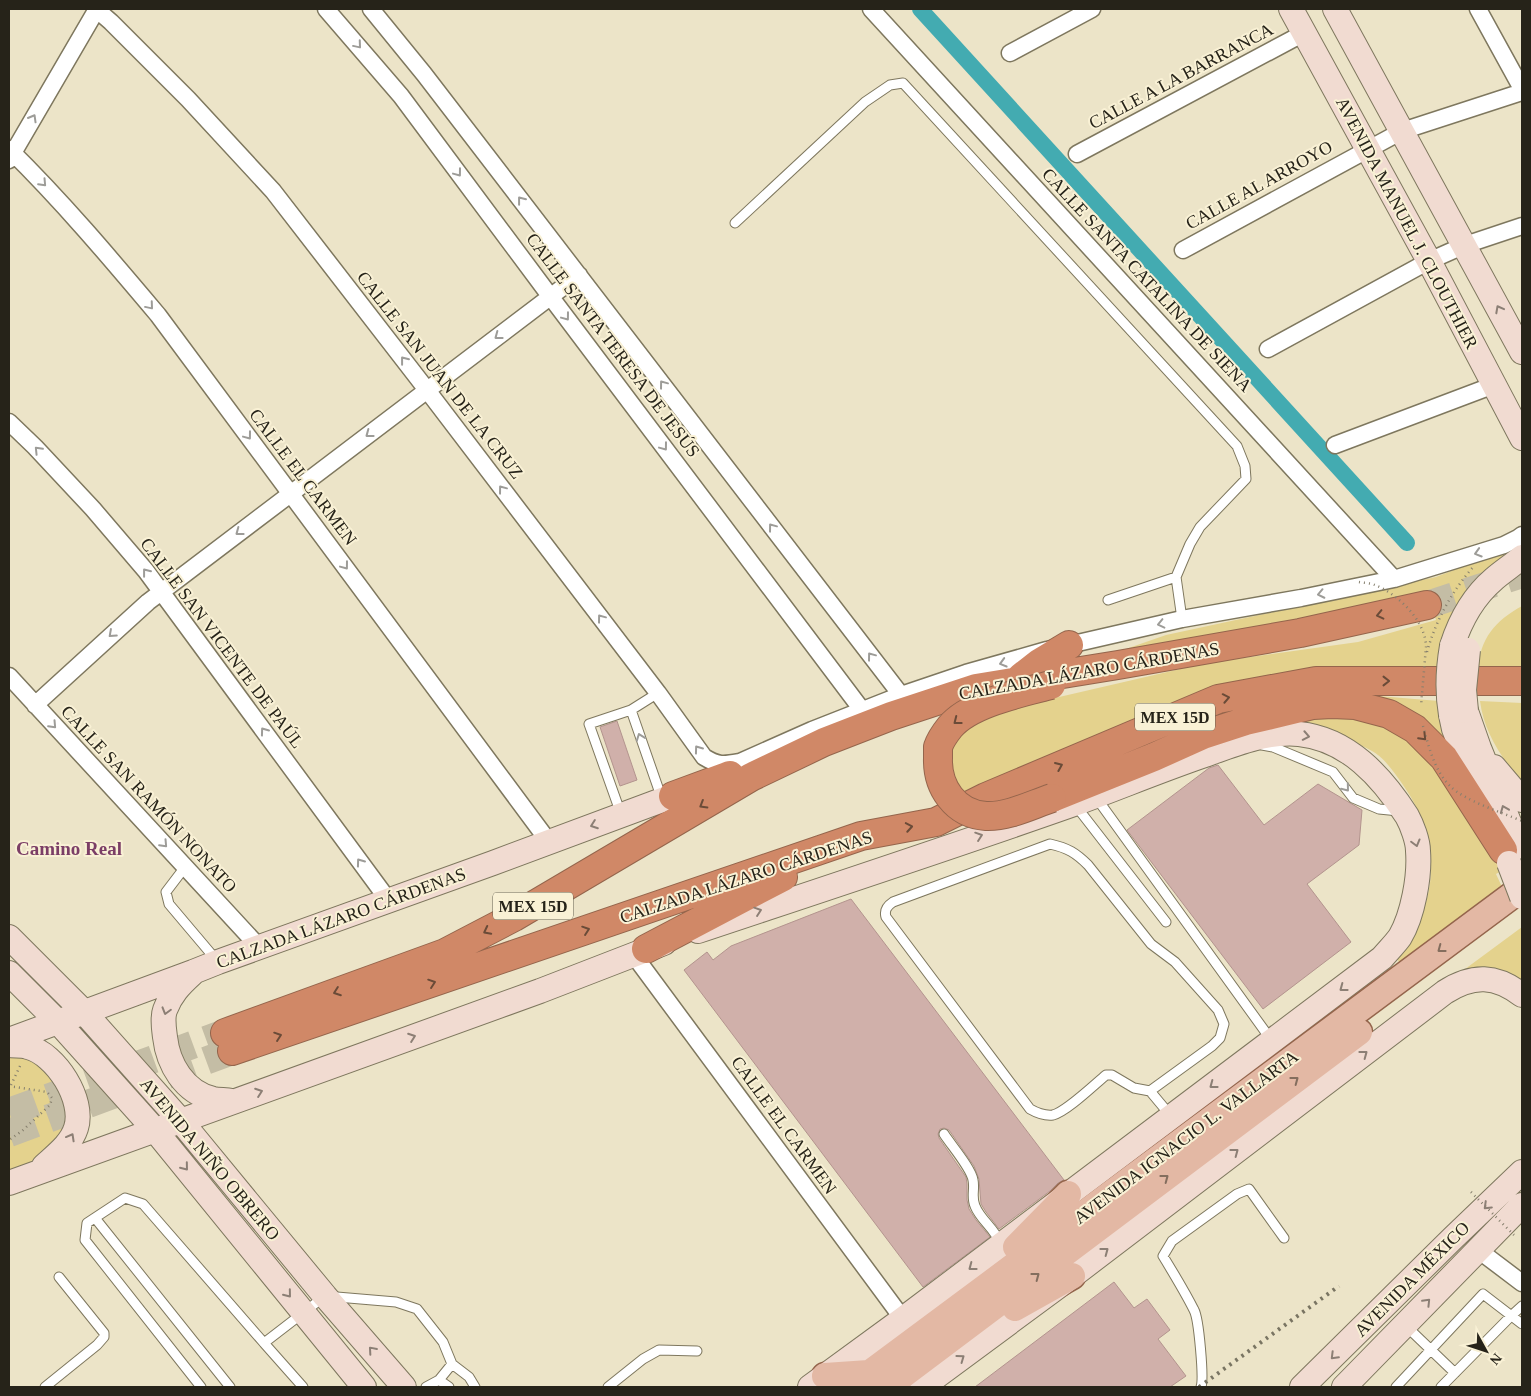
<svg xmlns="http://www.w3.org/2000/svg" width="1531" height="1396" viewBox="0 0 1531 1396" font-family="'Times New Roman',serif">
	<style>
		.green { fill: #e4d28d }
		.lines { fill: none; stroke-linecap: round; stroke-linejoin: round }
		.canal { stroke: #43abb1; stroke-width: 16 }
		.building { fill: #d0b0aa; stroke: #b3948e }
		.highway-tunnel { stroke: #c4bda5; stroke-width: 28; stroke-dasharray: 28 14; stroke-linecap: butt }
		.lane-casing { stroke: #7e775e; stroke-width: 11 }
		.street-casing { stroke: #7e775e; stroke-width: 19 }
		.secondary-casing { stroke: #7e775e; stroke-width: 26 }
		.primary-casing { stroke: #94654c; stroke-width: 29 }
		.highway-casing { stroke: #94654c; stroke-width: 30 }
		.path { stroke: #857f6d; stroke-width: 2.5; stroke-dasharray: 1 4; stroke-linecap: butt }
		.lane { stroke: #fff; stroke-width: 9 }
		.street { stroke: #fff; stroke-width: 16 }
		.secondary { stroke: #f1dbd1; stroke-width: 24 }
		.primary { stroke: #e3b8a4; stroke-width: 26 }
		.highway { stroke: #d08867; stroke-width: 28 }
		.rail { stroke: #797462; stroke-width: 4; stroke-dasharray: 2.5 5; stroke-linecap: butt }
		.secondary-bridge-casing { stroke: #7e775e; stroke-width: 26; stroke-linecap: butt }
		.highway-bridge-casing { stroke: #94654c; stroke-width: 30; stroke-linecap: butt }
		.path-bridge { stroke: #857f6d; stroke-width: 2.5; stroke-dasharray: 1 4; stroke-linecap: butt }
		.secondary-bridge { stroke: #f1dbd1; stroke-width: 24 }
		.highway-bridge { stroke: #d08867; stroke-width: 28 }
		.oneway { stroke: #9d9c98 }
		.oneway2 { stroke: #8c7f75 }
		.oneway3 { stroke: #6a4b38 }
		.oneway4 { stroke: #846e5e }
		.labels { text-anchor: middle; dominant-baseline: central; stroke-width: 4; stroke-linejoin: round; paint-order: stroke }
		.shield { fill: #f9f1d5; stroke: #656151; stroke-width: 1 }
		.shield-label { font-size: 16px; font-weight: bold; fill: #262319 }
		.street-label { font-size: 18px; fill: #262319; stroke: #f9f1d5 }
		.neighbourhood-label { font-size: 19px; font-weight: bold; fill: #7b3e66; stroke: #f9f1d5 }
	</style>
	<rect width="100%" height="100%" fill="#ece4c8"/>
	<!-- green -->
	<path class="green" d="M1522,543v7l-76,78 -10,41 -223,20 -238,98 253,-79 89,-17 122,10 19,58 -90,-58 -397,106 -24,-32 6,-32 24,-27 229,-53 152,-21 78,-22 -8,-27 -80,22 -225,35 43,-15 270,-58z
		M1522,606v64h-44c2,-32 17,-49 44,-64z
		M1480,701l42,2v80c-20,-25 -38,-50 -42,-82z
		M1317,714l61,4 61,45 66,106 -9,5 6,13 -102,77 -3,-6c9,-15 19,-31 26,-47 16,-42 7,-87 -18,-123 -8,-12 -20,-30 -33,-37 -27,-16 -60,-20 -91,-27z
		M1522,927v56l-65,-8z
		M9,1051l22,2 34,33 5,42 -23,31 -38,14z"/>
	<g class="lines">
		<!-- canal -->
		<path class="canal" d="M920,9l487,534"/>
	</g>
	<!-- building -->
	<path class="building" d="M617,721l20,59 -17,6 -20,-59z
		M1218,765l46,60 54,-41 44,26 -3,35 -52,39 44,58 -88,67 -136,-179 82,-62z
		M851,899l213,281 -6,3 -8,8 -51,38 -13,-17 -5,-8 -2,-25 -5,-13 -25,-36 -5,-2 -4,1 -2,5 1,4 27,39 1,7v16l2,9 7,11 14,17 -67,50 -239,-317 23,-18 6,8 18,-14z
		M1114,1282l20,26 13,-9 23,31 -12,9 28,37 -16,11h-195z"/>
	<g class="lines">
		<!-- highway-tunnel -->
		<path class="highway-tunnel" d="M1427,605l95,-31
			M9,1112l216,-79
			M9,1133l223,-82"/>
		<!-- lane casing -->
		<g class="lane-casing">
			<path id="lane" d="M735,223l130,-121 25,-17 13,-2 334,363 8,20 1,13 -46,48 -10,17 -14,33
				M1108,600l68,-23 6,42
				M631,710l27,-17
				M1262,745l11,2 60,25 20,26 26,11 20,2
				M1095,796l177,245
				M1076,806l90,116
				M621,814l-32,-90 42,-14 31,89
				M185,867l-19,25 3,12 49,58
				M1150,1091l62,-45 8,-8 4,-14 -6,-14 -43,-48 -24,-18 -63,-79c-12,-12 -20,-17 -38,-21l-157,58c-6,4 -9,8 -7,15l144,192c7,4 14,7 23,6 13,-3 41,-30 53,-40h6l22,13 16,3 20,24
				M944,1134c7,11 27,34 29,46 2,9 -2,17 2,26 6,15 20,22 26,39
				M95,1218l135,169
				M1405,1325l50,48
				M264,1343l39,44
				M452,1364l17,13 6,10
				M439,1380l10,7
				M45,1387l52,-42 7,-8v-4l-45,-56
				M201,1387l-116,-147 2,-17 38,-25 18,6 121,139 61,-47 71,6 21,7 26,33 9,22 -13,16 -13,7
				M608,1387l35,-28 16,-9 38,1
				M1201,1387c3,-8 -2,-68 -7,-77 -9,-18 -20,-36 -31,-54l9,-15 65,-47 12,-5 35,49
				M1396,1387l87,-93 39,30
				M1441,1387l70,-71 11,-10"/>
		</g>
		<!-- street casing -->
		<g class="street-casing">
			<path id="street" d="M96,9l15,13 77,77 85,92 154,199 231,303 46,64c15,9 19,8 36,5
				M326,9l75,87 149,200 312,414
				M371,9l53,65 477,621
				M871,9l523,570
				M1478,9l44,80
				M1010,53l82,-44
				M9,149c53,52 101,109 149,166l391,527
				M1077,154l227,-121
				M9,160l88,-151
				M1183,250l219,-119 120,-39
				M1268,349l161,-88 36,-16 57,-19
				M9,422l26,25 58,62 53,62 243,330
				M1335,445l159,-60
				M9,676l251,272
				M35,705l113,-103 431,-327
				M731,766l81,-36 89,-35 65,-22 81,-23 135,-31 119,-21 93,-19 110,-34 14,-7 4,-3
				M633,954l270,365
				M1477,1249l45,34"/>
		</g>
		<!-- secondary casing -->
		<g class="secondary-casing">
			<path id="secondary" d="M1291,9l138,252 93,177
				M1335,9l187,343
				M1452,646c8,-25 22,-50 42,-67 9,-8 19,-14 28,-22
				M1466,711l13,37 43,106
				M1451,715l3,14 32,80
				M1494,767l28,33
				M698,931c126,-42 251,-83 376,-127 44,-16 87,-34 131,-49 30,-11 62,-24 94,-21 49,5 83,43 108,82 5,9 11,25 11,35 2,25 -5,64 -18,86 -5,7 -12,14 -18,21l-479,361 -93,68
				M9,937l75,75 96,108 145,176 79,91
				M9,973l49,49 96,107 210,258
				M192,974c-12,11 -21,20 -27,36 -3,8 -1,19 0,27 3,27 19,55 48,62 6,1 13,1 19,2
				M9,1040l184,-68 25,-10 275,-99 180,-67
				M9,1045c6,1 13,0 19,2 28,7 57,53 48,81 -5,16 -20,27 -32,38
				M9,1183l531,-192 124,-48
				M922,1387l150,-111 373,-284c28,-18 51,-17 77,3
				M1302,1387l151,-149 69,-66
				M1344,1387l178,-182"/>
		</g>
		<!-- primary casing -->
		<g class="primary-casing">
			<path id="primary" d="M1016,1247l52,-53
				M1015,1308l57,-32
				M825,1376l44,-3
				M851,1387l671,-499
				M887,1387l472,-355"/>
		</g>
		<!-- highway casing -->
		<g class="highway-casing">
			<path id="highway" d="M1021,677l18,-14 30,-18
				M673,796l57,-21
				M1052,798l102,-41 49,-22 43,-14 67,-16 19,-1 23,1 34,9 26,15 29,29 59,92
				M646,949l137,-72
				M225,1033l220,-80 69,-36 237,-140 73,-35 67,-26 85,-28 142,-23 182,-32 127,-28
				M232,1051l629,-215 75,-14 50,-25 232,-98 98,-18h206"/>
		</g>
		<!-- path -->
		<path class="path" d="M11,1085l10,-21
			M9,1086l38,6 5,6 -2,7 -28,26 -13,9"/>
		<!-- lane -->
		<use href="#lane" class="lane"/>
		<!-- street -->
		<use href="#street" class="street"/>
		<!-- secondary -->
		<use href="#secondary" class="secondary"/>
		<!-- primary -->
		<use href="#primary" class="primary"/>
		<!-- highway -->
		<use href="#highway" class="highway"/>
		<!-- rail -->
		<path class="rail" d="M1199,1387l140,-101"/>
		<!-- secondary-bridge casing -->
		<g class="secondary-bridge-casing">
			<path id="secondary-bridge" d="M1466,711l-2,-21 4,-40
				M1451,715c-4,-23 -3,-46 1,-69
				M1509,863l13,34"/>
		</g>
		<!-- highway-bridge casing -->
		<g class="highway-bridge-casing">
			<path id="highway-bridge" d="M1051,685c-30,8 -81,18 -101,42 -4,5 -10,14 -12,20 0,3 0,8 0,11 -1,29 17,56 48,58 22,1 45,-11 66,-18"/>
		</g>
		<!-- path-bridge -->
		<path class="path-bridge" d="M1359,582c5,1 11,1 16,3 23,9 51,36 51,62l-5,59
			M1427,652c9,-32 25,-61 47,-86
			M1423,726c6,21 11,44 27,60 13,14 53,27 72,35
			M1471,1192l43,43"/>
		<!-- secondary-bridge -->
		<use href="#secondary-bridge" class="secondary-bridge"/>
		<!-- highway-bridge -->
		<use href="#highway-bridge" class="highway-bridge"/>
	</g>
	<!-- one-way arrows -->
	<defs><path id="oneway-chevron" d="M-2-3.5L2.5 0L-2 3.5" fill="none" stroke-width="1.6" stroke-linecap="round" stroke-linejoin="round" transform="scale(1.25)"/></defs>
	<g class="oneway">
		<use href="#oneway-chevron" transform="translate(358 45) rotate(50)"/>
		<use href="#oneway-chevron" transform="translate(33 118) rotate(-60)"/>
		<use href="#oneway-chevron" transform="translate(458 173) rotate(53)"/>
		<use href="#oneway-chevron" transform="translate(43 183) rotate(47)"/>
		<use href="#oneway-chevron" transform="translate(521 200) rotate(-128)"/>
		<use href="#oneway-chevron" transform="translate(150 306) rotate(50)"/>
		<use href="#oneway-chevron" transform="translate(566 317) rotate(53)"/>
		<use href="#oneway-chevron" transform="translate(498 336) rotate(143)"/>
		<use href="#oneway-chevron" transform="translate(404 360) rotate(-128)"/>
		<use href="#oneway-chevron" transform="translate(663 384) rotate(-127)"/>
		<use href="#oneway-chevron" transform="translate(369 434) rotate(143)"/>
		<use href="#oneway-chevron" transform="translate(248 436) rotate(53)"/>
		<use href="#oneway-chevron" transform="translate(664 447) rotate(53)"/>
		<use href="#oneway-chevron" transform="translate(38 450) rotate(-134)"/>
		<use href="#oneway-chevron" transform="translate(502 489) rotate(-127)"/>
		<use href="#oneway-chevron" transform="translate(772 527) rotate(-127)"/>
		<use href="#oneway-chevron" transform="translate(239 532) rotate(143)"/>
		<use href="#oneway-chevron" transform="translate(1478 553) rotate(163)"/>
		<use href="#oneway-chevron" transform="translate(345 566) rotate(53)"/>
		<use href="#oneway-chevron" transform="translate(146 572) rotate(-128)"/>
		<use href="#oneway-chevron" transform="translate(1321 594) rotate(168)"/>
		<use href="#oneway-chevron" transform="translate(601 618) rotate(-127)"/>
		<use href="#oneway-chevron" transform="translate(1161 624) rotate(167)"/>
		<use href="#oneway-chevron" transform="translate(112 634) rotate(138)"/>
		<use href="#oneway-chevron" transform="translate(871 656) rotate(-127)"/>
		<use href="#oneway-chevron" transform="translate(1003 663) rotate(164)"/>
		<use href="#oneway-chevron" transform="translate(53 725) rotate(47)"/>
		<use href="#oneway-chevron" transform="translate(264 731) rotate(-126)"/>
		<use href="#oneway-chevron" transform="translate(640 737) rotate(-110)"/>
		<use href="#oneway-chevron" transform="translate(698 749) rotate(-126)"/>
		<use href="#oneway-chevron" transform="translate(1346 788) rotate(51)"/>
		<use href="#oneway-chevron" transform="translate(164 844) rotate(47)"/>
		<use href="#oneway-chevron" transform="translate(360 862) rotate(-126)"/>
	</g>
	<g class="oneway2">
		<use href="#oneway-chevron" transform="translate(1499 309) rotate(-118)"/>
		<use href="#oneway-chevron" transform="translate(1306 736) rotate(11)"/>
		<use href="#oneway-chevron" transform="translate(1504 809) rotate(-112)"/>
		<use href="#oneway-chevron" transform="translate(594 825) rotate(160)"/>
		<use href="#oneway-chevron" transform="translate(979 836) rotate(-19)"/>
		<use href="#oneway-chevron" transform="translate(1416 843) rotate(75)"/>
		<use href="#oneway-chevron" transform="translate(758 911) rotate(-19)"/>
		<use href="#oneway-chevron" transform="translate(1343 988) rotate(143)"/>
		<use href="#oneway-chevron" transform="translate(166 1011) rotate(106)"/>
		<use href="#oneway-chevron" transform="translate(412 1037) rotate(-20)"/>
		<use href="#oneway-chevron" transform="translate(1364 1054) rotate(-37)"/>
		<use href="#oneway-chevron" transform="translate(1213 1085) rotate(143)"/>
		<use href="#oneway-chevron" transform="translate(259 1092) rotate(-20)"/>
		<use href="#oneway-chevron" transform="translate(71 1137) rotate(-61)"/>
		<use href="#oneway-chevron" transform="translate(1235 1152) rotate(-37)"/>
		<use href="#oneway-chevron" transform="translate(185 1167) rotate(51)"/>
		<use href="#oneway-chevron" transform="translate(1487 1206) rotate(136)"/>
		<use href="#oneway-chevron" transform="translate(1105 1251) rotate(-37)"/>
		<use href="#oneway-chevron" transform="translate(972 1267) rotate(143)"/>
		<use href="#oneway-chevron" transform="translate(288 1294) rotate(51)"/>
		<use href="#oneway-chevron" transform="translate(1427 1302) rotate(-46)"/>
		<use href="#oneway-chevron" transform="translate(372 1350) rotate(-131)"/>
		<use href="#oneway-chevron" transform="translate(1334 1356) rotate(135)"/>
		<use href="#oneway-chevron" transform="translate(961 1358) rotate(-36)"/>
	</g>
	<g class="oneway3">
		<use href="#oneway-chevron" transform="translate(1380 615) rotate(167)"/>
		<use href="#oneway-chevron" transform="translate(1386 681)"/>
		<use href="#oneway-chevron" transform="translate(1226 698) rotate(-11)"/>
		<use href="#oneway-chevron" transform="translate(957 721) rotate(142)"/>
		<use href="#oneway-chevron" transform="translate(1423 737) rotate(46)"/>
		<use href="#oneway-chevron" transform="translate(1059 766) rotate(-23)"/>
		<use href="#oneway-chevron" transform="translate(703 805) rotate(149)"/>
		<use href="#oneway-chevron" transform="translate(909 827) rotate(-10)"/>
		<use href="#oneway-chevron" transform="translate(586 930) rotate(-19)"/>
		<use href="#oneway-chevron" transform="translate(487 931) rotate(153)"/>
		<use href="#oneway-chevron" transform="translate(432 983) rotate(-19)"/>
		<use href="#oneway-chevron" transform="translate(337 992) rotate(160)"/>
		<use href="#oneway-chevron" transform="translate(278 1036) rotate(-19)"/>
	</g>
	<g class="oneway4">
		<use href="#oneway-chevron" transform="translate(1441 949) rotate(143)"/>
		<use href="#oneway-chevron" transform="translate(1295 1080) rotate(-37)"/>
		<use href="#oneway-chevron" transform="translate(1165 1178) rotate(-37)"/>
		<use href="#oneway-chevron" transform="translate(1036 1276) rotate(-37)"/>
	</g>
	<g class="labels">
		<!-- shield labels -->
		<g class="shield">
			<rect x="1135" y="703.5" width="80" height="27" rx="4"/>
			<rect x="493" y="892.5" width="80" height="27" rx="4"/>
		</g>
		<g class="shield-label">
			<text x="1175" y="717">MEX 15D</text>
			<text x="533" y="906">MEX 15D</text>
		</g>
		<!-- street labels -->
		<g class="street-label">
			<text transform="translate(1181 76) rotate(-28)">CALLE A LA BARRANCA</text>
			<text transform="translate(1259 185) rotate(-29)">CALLE AL ARROYO</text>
			<text transform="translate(1407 223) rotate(62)">AVENIDA MANUEL J. CLOUTHIER</text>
			<text transform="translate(1147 280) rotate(47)">CALLE SANTA CATALINA DE SIENA</text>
			<text transform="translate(613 345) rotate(53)">CALLE SANTA TERESA DE JESÚS</text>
			<text transform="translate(440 375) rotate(52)">CALLE SAN JUAN DE LA CRUZ</text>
			<text transform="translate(303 477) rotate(53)">CALLE EL CARMEN</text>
			<text transform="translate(222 643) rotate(53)">CALLE SAN VICENTE DE PAÚL</text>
			<text transform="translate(1089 671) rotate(-10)">CALZADA LÁZARO CÁRDENAS</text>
			<text transform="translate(149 799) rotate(47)">CALLE SAN RAMÓN NONATO</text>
			<text transform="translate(746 877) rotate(-18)">CALZADA LÁZARO CÁRDENAS</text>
			<text transform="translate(341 918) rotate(-20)">CALZADA LÁZARO CÁRDENAS</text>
			<text transform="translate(784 1125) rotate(54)">CALLE EL CARMEN</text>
			<text transform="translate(1186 1137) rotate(-37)">AVENIDA IGNACIO L. VALLARTA</text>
			<text transform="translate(210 1159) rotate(50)">AVENIDA NIÑO OBRERO</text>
			<text transform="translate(1412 1279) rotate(-45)">AVENIDA MÉXICO</text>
		</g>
		<!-- neighbourhood labels -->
		<g class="neighbourhood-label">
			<text x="69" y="848">Camino Real</text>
		</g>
	</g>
	<!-- border -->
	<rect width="1531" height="1396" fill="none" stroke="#262319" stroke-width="20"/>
	<!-- north arrow -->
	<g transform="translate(1486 1351) rotate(130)" stroke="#f9f1d5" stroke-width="4" paint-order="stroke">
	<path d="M0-4L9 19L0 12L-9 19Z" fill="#262319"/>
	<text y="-8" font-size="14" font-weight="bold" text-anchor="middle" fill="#262319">N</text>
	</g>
</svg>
